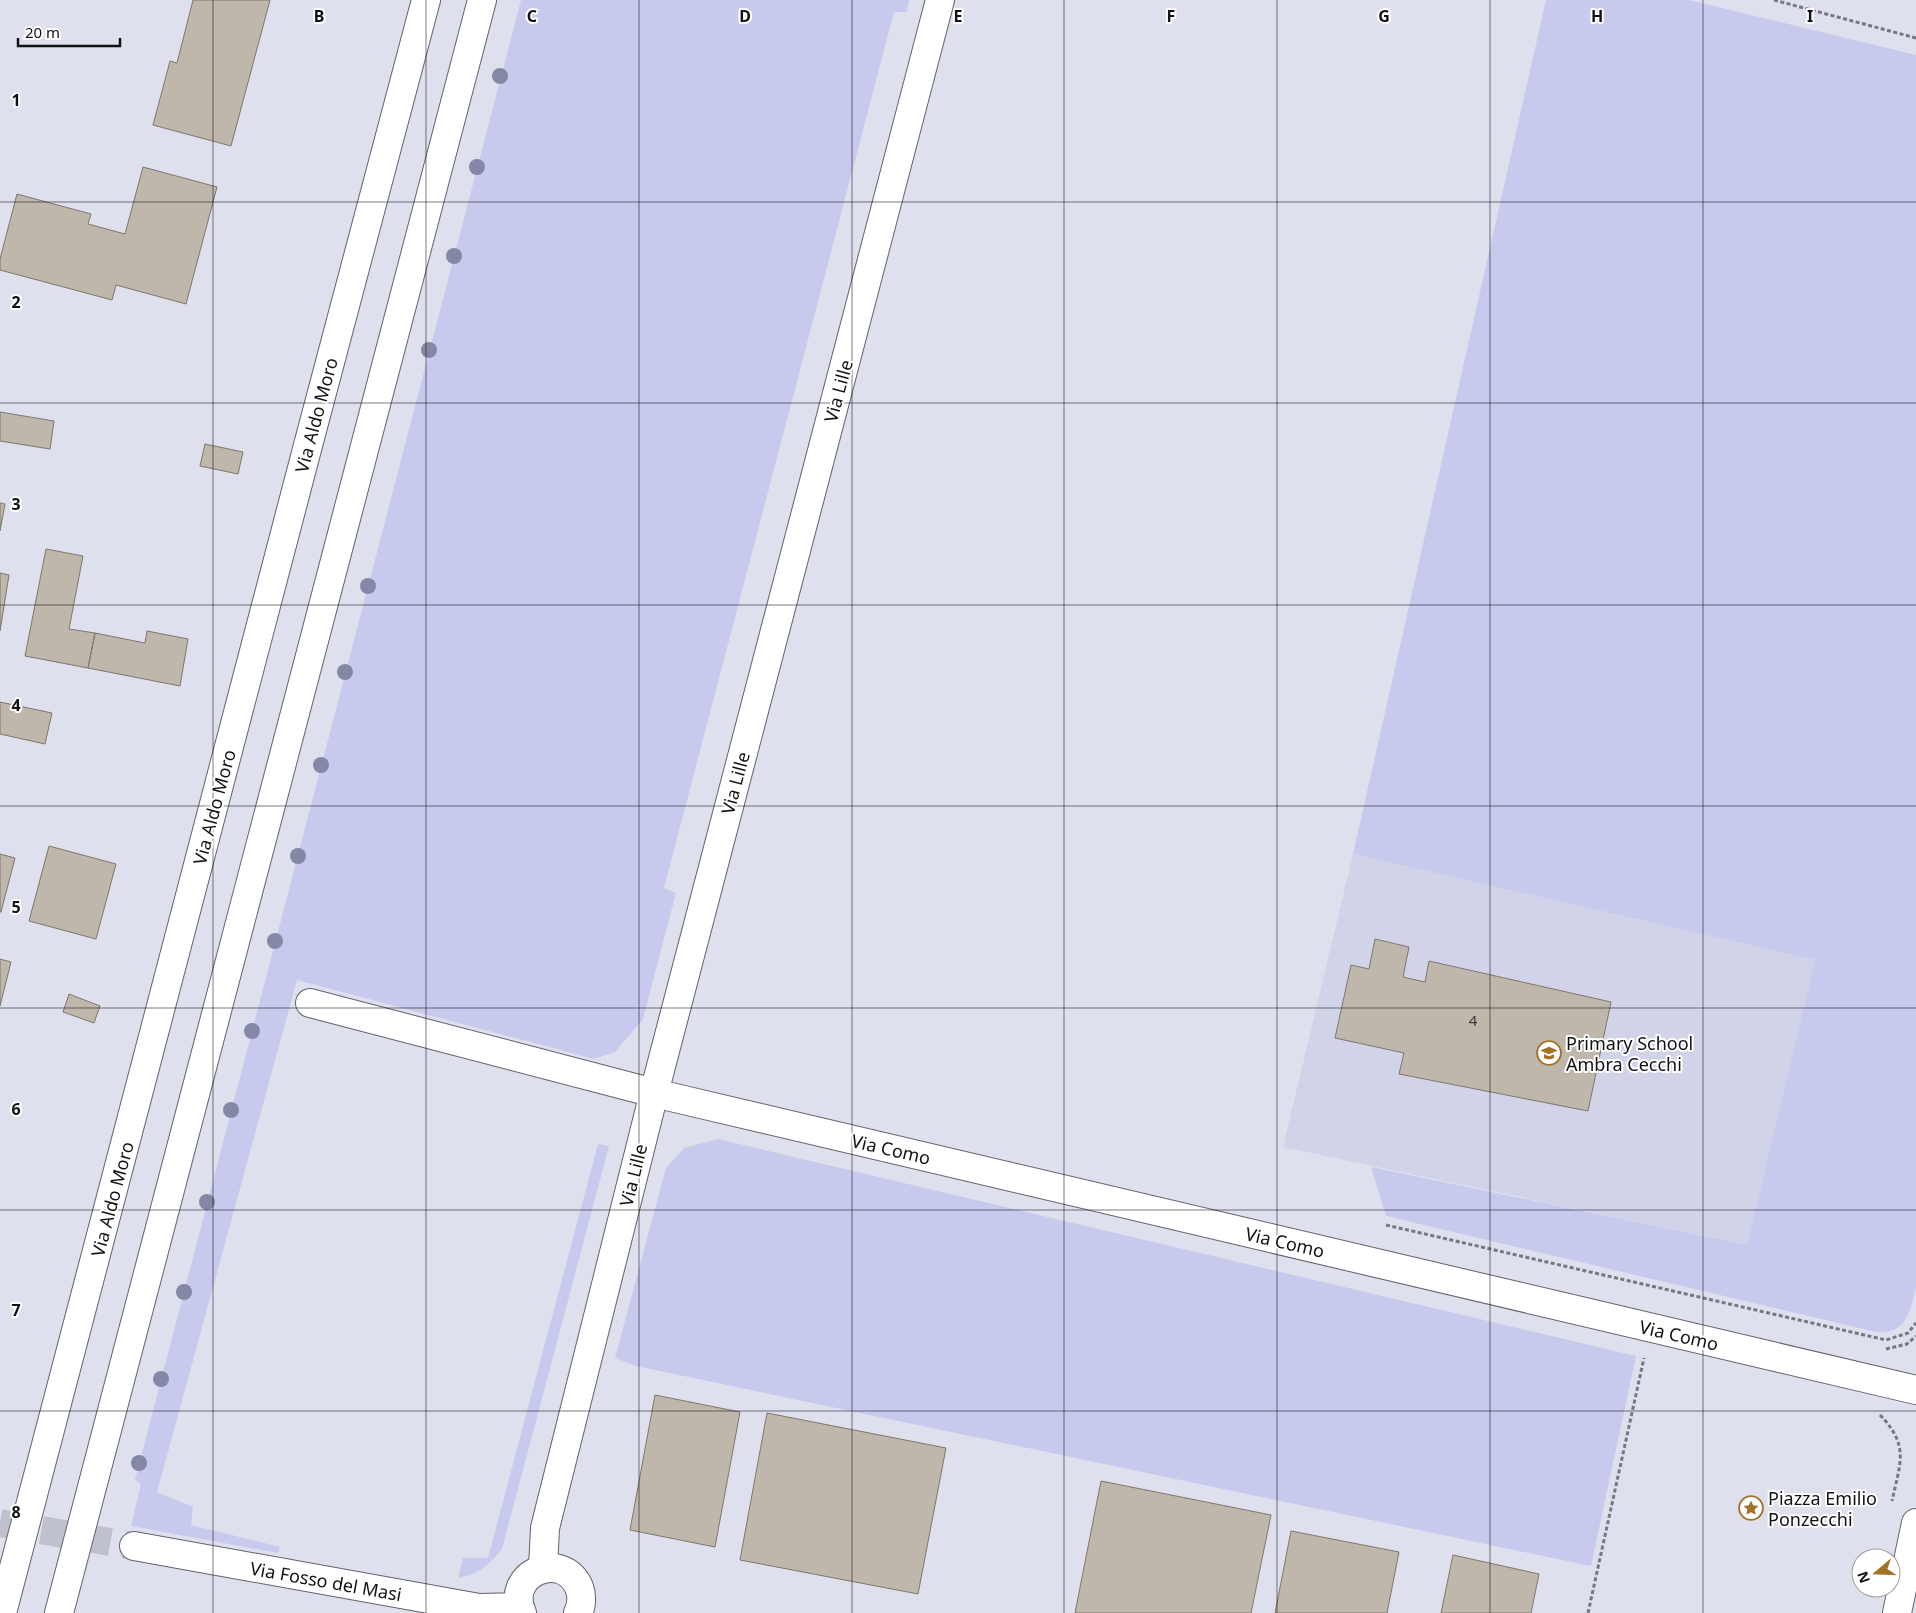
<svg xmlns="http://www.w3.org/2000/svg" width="1916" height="1613" viewBox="0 0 1916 1613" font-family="'Noto Sans',sans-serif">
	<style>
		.built { fill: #d1d4e9 }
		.green { fill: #c7caec }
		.building { fill: #c0b7ac; stroke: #7e766b }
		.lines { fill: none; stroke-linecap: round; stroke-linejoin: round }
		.minor-tunnel { stroke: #bfc1cd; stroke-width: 28; stroke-dasharray: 28 14; stroke-linecap: butt }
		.minor-casing { stroke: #61626e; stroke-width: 30 }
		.major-casing { stroke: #61626e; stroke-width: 30 }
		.path { stroke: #76777f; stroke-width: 3; stroke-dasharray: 4 2.5; stroke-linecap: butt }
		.minor { stroke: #fff; stroke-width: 28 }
		.major { stroke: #fff; stroke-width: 28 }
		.tree { fill: #8587a6 }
		.grid { fill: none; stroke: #101015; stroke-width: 1; stroke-opacity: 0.55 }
		.labels { text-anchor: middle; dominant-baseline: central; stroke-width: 4; stroke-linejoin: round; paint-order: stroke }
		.number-label { font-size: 15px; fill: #3c3a3b }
		.street-label { font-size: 18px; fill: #101015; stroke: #fff }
		.poi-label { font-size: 18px; fill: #101015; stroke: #fff; text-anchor: start }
		.grid-label { font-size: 16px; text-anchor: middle; font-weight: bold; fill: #101015; stroke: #fff; stroke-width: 4; stroke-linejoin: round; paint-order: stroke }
	</style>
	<rect width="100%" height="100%" fill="#dee0ed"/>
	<!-- built -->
	<path class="built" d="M1353,854l462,106 -68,285 -464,-98z"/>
	<!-- green -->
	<path class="green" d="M521,0h388l-2,12h-13l-230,876 12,5 -33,126 -28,33 -21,7 -297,-79 -140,512 36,15 -2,18 89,22 -2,6 -147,-27 10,-42 -6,-4z
		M1546,0h143l227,55v1232c-6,25 -9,47 -40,45l-490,-116 -15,-49 376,78 68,-285 -462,-106z
		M718,1139l918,217 -45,210 -955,-200 -21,-8 51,-190 18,-20z
		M598,1144l11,2 -107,403c-13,16 -23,25 -44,29l5,-20h25z"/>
	<!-- building -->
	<path class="building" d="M193,0h77l-39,146 -78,-21 17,-64 7,2z
		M143,167l74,20 -31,117 -70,-19 -4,15 -112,-30v-11l17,-65 74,20 -3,10 37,10z
		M0,412l54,9 -4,28 -50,-8z
		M205,444l38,8 -5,22 -38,-8z
		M0,503l5,1 -5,27z
		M46,549l37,7 -14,73 26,4 -7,35 -63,-12z
		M0,573l9,2 -9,56z
		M147,631l41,8 -8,47 -92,-18 7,-35 50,10z
		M0,702l52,11 -7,31 -45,-10z
		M49,846l67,18 -20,75 -67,-18z
		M0,854l15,4 -14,54h-1z
		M1375,939l34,8 -6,30 22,5 4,-21 182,41 -23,109 -189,-37 5,-21 -69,-15 16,-73 18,4z
		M0,959l11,3 -11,44z
		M69,994l31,12 -6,17 -31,-11z
		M655,1395l85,17 -25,135 -85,-17z
		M767,1413l179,35 -28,146 -178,-34z
		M1101,1481l170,34 -20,98h-176z
		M1291,1531l108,21 -12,61h-112z
		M1453,1555l86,19 -8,39h-90z"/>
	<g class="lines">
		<!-- minor-tunnel -->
		<path class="minor-tunnel" d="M0,1523l134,23"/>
		<!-- minor casing -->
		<g class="minor-casing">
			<path id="minor" d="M310,1003l344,90 1262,297
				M134,1546l345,62 40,-1
				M543,1568l2,-40 109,-435 286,-1093
				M522,1613c-18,-38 39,-65 57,-26 3,8 3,18 -1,26
				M1897,1613l19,-90"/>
		</g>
		<!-- major casing -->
		<g class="major-casing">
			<path id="major" d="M2,1613c143,-537 280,-1076 424,-1613
				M59,1613l423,-1613"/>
		</g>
		<!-- path -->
		<path class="path" d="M1774,0l142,38
			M1386,1225l500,115 22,-7 8,-10
			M1886,1349l21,-5 9,-8
			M1880,1415c30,31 20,48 12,86
			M1588,1613l56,-255"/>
		<!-- minor -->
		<use href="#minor" class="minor"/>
		<!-- major -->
		<use href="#major" class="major"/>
	</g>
	<!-- trees -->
	<g class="tree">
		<circle cx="500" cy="76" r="8"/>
		<circle cx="477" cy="167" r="8"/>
		<circle cx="454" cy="256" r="8"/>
		<circle cx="429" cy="350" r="8"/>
		<circle cx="368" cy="586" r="8"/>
		<circle cx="345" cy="672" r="8"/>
		<circle cx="321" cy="765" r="8"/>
		<circle cx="298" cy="856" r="8"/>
		<circle cx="275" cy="941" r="8"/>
		<circle cx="252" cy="1031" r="8"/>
		<circle cx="231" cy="1110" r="8"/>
		<circle cx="207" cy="1202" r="8"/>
		<circle cx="184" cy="1292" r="8"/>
		<circle cx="161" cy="1379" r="8"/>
		<circle cx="139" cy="1463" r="8"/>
	</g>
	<!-- grid -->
	<path class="grid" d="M213,0v1613M426,0v1613M639,0v1613M852,0v1613M1064,0v1613M1277,0v1613M1490,0v1613M1703,0v1613M0,202h1916M0,403h1916M0,605h1916M0,806h1916M0,1008h1916M0,1210h1916M0,1411h1916"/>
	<!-- icons -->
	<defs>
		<g id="school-ring" transform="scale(1.25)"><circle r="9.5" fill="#fff" stroke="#a27227" stroke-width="1.5"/><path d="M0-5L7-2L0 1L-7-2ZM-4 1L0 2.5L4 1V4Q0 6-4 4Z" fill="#a27227"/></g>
		<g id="sight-ring" transform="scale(1.25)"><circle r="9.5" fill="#fff" stroke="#a27227" stroke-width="1.5"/><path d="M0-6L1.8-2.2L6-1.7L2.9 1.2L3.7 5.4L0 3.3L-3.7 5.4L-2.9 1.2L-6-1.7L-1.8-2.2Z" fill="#a27227"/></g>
	</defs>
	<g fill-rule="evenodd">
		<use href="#school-ring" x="1549" y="1053"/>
		<use href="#sight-ring" x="1751" y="1508"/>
	</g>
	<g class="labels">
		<!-- number labels -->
		<g class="number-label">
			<text x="1473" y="1020">4</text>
		</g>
		<!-- street labels -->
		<g class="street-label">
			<text transform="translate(838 391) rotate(-75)">Via Lille</text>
			<text transform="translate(316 415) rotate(-75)">Via Aldo Moro</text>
			<text transform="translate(735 783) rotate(-75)">Via Lille</text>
			<text transform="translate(214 807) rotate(-75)">Via Aldo Moro</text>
			<text transform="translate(891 1149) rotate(13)">Via Como</text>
			<text transform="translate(633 1175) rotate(-76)">Via Lille</text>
			<text transform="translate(112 1199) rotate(-75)">Via Aldo Moro</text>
			<text transform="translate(1285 1242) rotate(13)">Via Como</text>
			<text transform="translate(1679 1335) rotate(13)">Via Como</text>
			<text transform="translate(326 1581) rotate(10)">Via Fosso del Masi</text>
		</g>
		<!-- poi labels -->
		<g class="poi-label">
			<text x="1566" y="1043">Primary School<tspan x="1566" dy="21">Ambra Cecchi</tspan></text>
			<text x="1768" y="1498">Piazza Emilio<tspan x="1768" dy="21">Ponzecchi</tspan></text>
		</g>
	</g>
	<g class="grid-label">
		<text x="319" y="22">B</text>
		<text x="532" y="22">C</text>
		<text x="745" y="22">D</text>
		<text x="958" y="22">E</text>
		<text x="1171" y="22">F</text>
		<text x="1384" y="22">G</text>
		<text x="1597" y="22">H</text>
		<text x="1810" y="22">I</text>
		<text x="16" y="106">1</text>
		<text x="16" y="308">2</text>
		<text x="16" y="510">3</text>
		<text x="16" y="711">4</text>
		<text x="16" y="913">5</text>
		<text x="16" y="1115">6</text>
		<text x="16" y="1316">7</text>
		<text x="16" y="1518">8</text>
	</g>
	<!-- north arrow -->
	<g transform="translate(1876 1573) rotate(251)"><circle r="24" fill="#ffffff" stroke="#9f9fa1"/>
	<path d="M0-4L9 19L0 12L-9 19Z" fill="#a27227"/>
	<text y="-8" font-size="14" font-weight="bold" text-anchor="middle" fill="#101015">N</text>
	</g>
	<!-- scale -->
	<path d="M18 38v8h102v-8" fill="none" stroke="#101015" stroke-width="2.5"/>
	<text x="25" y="38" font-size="15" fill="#101015" stroke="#ffffff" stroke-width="4" paint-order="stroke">20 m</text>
</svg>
